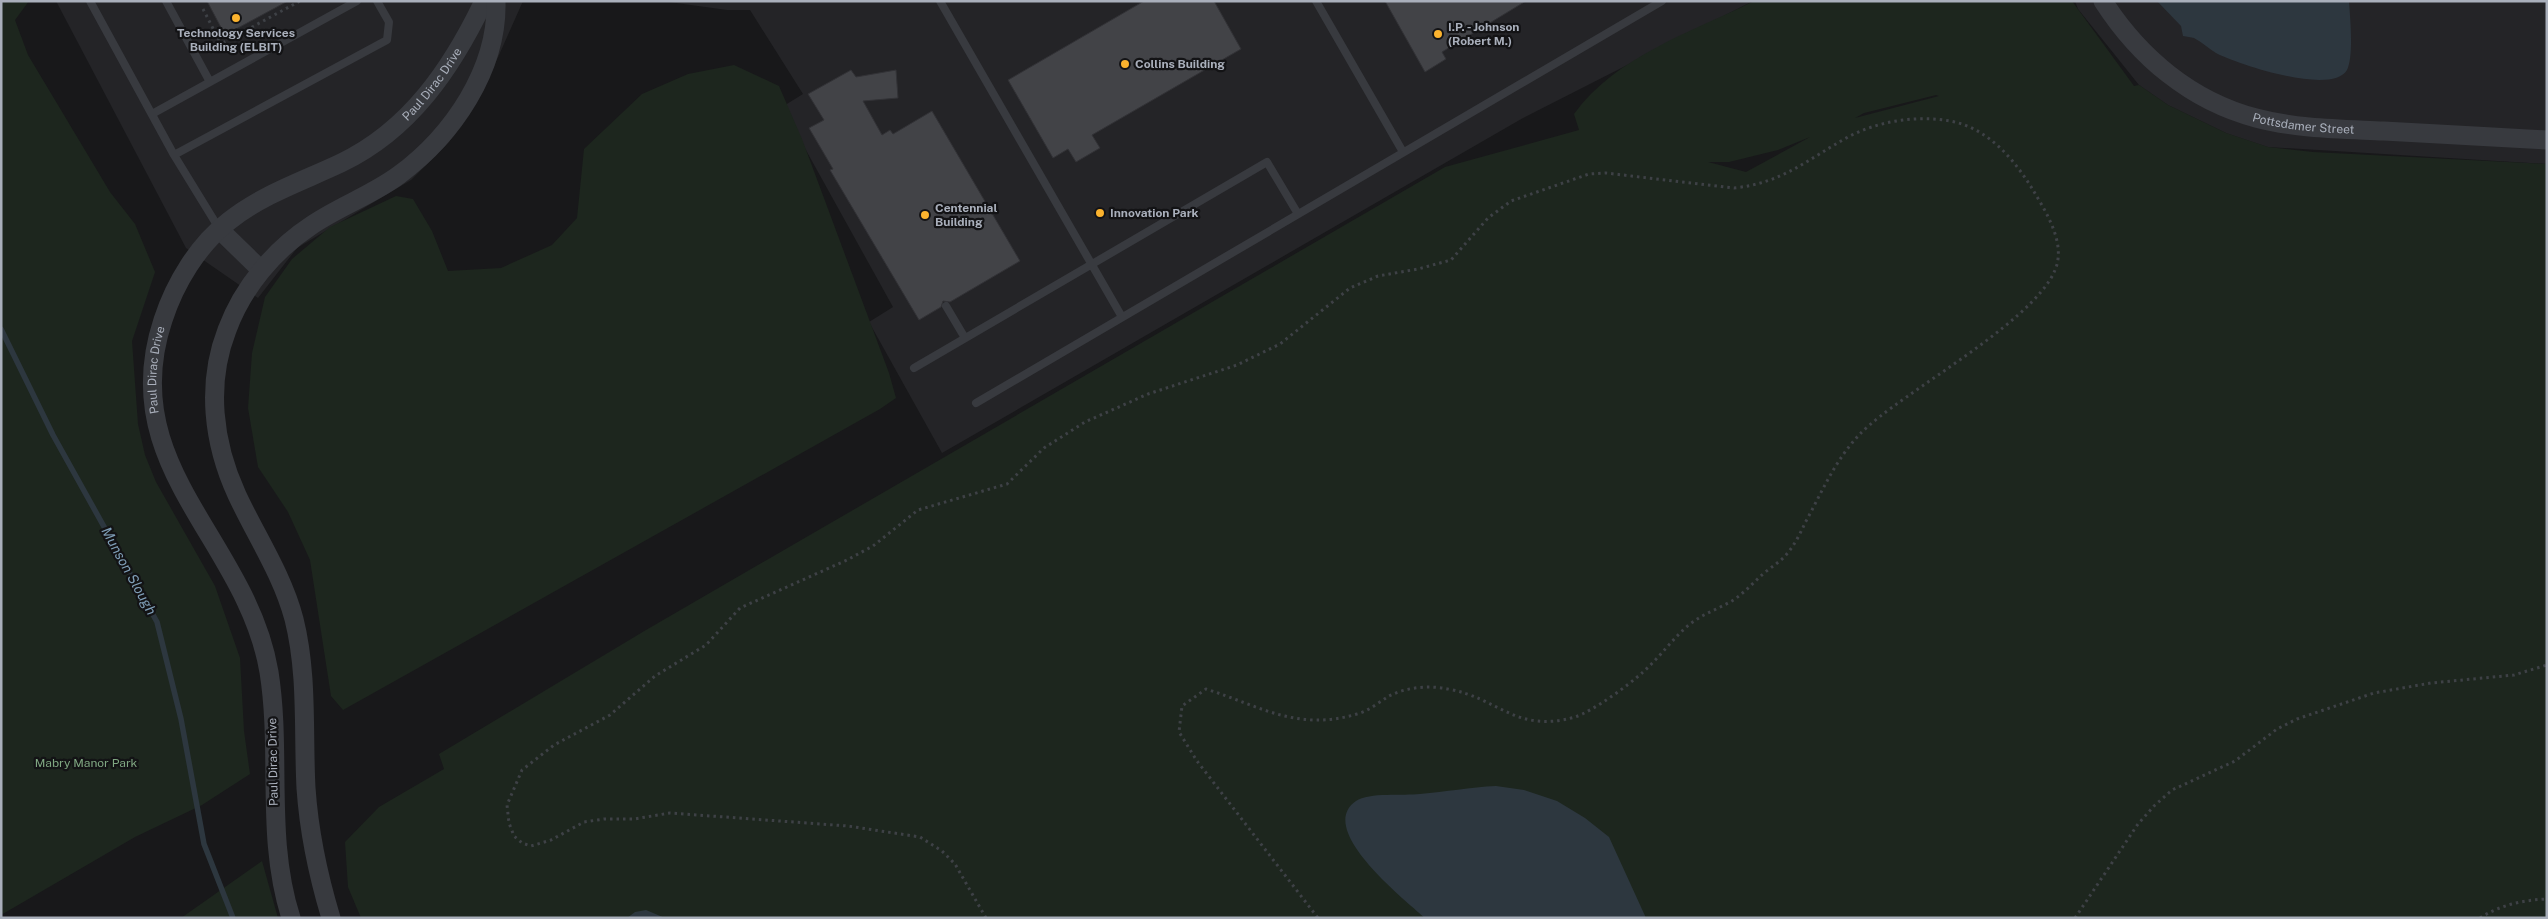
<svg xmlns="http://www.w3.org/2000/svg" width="2548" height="919" viewBox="0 0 2548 919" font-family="'Public Sans',sans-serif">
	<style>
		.built { fill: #242427 }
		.green { fill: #1d261e; fill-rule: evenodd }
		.water { fill: #2d373f }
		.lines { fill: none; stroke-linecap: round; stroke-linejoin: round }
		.stream { stroke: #2d373f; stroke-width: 5.5 }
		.building { fill: #424347; stroke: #323236 }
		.path { stroke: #3e4146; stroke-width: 3; stroke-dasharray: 2.5 4; stroke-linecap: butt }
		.service { stroke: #383a3f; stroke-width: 8 }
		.tertiary { stroke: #383a3f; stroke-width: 19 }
		.poi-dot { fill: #fcb32e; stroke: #131315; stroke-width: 2 }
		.labels { text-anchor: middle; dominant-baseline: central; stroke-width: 4.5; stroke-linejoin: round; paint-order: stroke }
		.poi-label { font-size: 12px; font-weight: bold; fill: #a9afbb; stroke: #131315; text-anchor: start }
		.street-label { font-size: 12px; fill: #a9afbb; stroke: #131315 }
		.park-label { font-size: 12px; fill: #7fa681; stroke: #131315 }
		.water-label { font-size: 14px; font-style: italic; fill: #7f9eb7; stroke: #131315 }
	</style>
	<rect width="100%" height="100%" fill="#18181a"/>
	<!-- built -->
	<path class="built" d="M56,1h467l-40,90 -34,51 -38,38 -114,68 -39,50 -72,-50z
		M662,1h1091l-230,117 -581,335 -73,-131 24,-15 -111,-200 21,-13 -53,-84h-23z
		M2075,1h472v163l-279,-17 -42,-14 -58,-28 -29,-20 -61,-76z"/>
	<!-- green -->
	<path class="green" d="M1,1h28l-14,19 13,35 82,137 25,32 20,48 -23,69 6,83 7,31 11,27 59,104 25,72 4,73 6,43 -48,31 -67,32 -134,78z
		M1754,1h318l62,85 5,-1 29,20 58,28 42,14 45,5 234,12v754h-2186l-13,-31 -3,-45 34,-35 65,-38 -5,-15 207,-124 799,-463 134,-37 -5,-16c42,-58 118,-82 180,-113zM1936,95l3,1 -84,22 9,-5zM1810,137l-64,35 -38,-10h21l49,-12z
		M734,65l45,21 23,53 87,234 7,25 -16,11 -537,301 -12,-14 -21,-136 -22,-48 -30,-45 -10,-59 4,-55 13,-56 27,-38 38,-32 66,-31 17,3 19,32 16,40 53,-3 51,-23 25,-27 7,-69 58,-55 46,-20z
		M262,861l16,57h-97z"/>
	<!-- water -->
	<path class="water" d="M2157,1h192c1,16 5,54 -2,69 -15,26 -110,-6 -131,-17 -7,-4 -14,-11 -22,-15 -3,-1 -7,-1 -11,-2l-2,-10z
		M1496,786l28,4 33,11 28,17 24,19 37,81h-221c-21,-19 -110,-89 -69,-117 13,-9 48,-5 64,-7 26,-2 50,-7 76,-8z
		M646,910l19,8h-38l8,-6z"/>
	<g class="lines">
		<!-- stream -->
		<path class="stream" d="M1,329l52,106 104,187 24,97 23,125 29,74"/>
	</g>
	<!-- building -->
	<path class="building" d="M207,1h81l-63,34z
		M1144,1h70l27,48 -149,86 8,13 -24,14 -8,-13 -15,9 -45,-78z
		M1385,1h141l-84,51 4,7 -21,13z
		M851,70l5,7 40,-7 2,28 -35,3 19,34 8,-5 3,4 39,-23 88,150 -70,41 -7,-1 -2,6 -22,13 -89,-150 3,-1 -24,-41 15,-8 -16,-26z"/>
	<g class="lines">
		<!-- path -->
		<path class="path" d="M203,9l18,35
			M206,52l94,-51
			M986,918l-31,-54 -13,-13 -22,-14 -72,-11 -178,-13 -36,6h-30l-20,3 -33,18 -20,6 -9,-3 -8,-7 -5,-13 -2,-18 15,-35 32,-25 56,-30 45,-39 51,-31 34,-37 107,-48 26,-14 45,-36 89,-26 37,-36 41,-26 63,-28 89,-29 43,-21 70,-56 28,-12 40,-7 33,-9 37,-42 23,-17 78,-27 17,-1 128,15c49,-5 74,-29 114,-51 30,-16 69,-22 102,-16 38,7 64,38 83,69 12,20 28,46 25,69 -6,55 -158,133 -198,175 -25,26 -38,58 -55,89 -5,11 -11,23 -19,32 -6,7 -15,12 -23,19 -9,8 -17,17 -28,25 -14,9 -31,14 -45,25 -17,14 -30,33 -47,48 -14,13 -50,39 -68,45 -59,17 -76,-19 -127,-28 -19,-4 -41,-2 -59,7 -10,6 -20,15 -32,18 -60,18 -97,-8 -151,-25l-24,17 -3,26 18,29 121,157
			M2075,918l63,-94 16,-18 18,-16 63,-29 42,-32 20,-10 77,-26 57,-10 83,-8 33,-10
			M2480,918c20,-13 43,-18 67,-19"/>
		<!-- service -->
		<path class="service" d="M90,1l84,154 46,75
			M166,1l44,81
			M940,1l182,316
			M1316,1l87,151
			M152,114l205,-113
			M174,155l213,-115 2,-18 -12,-21
			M946,306l19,32
			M914,368l353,-206 31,52
			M976,403l686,-402"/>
		<!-- tertiary -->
		<g class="tertiary">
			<path id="s1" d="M2103,1c36,56 88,100 153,117 41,11 86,11 128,13 54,3 109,6 163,9"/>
			<path d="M220,230l41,40"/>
			<path id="s2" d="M291,918c-26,-81 -9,-164 -22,-246 -22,-132 -155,-205 -106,-352 12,-37 35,-75 66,-99 34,-27 74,-40 112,-58 69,-33 111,-95 143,-162"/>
			<path d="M331,918c-13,-43 -22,-86 -25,-130 -3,-56 2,-113 -12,-169 -12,-45 -38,-83 -57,-124 -24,-52 -31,-111 -10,-165 16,-43 47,-80 85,-105 28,-19 60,-30 87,-50 54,-40 99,-106 97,-174"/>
		</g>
	</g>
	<!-- markers -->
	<g class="poi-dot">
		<circle cx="236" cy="18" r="5"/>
		<circle cx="1438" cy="34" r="5"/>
		<circle cx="1125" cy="64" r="5"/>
		<circle cx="1100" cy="213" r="5"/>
		<circle cx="925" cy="215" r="5"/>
	</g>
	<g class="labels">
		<!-- poi labels -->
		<g class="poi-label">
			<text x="1448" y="27">I.P. - Johnson<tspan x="1448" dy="14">(Robert M.)</tspan></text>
			<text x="236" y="33" text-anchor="middle">Technology Services<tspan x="236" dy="14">Building (ELBIT)</tspan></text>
			<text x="1135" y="64">Collins Building</text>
			<text x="935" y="208">Centennial<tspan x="935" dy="14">Building</tspan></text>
			<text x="1110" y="213">Innovation Park</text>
		</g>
		<!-- street labels -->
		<g class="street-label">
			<text stroke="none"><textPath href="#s2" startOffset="996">Paul Dirac Drive</textPath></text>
			<text stroke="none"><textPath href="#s1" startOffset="245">Pottsdamer Street</textPath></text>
			<text stroke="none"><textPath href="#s2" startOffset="576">Paul Dirac Drive</textPath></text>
			<text transform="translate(273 762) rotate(-91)">Paul Dirac Drive</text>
		</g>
		<!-- park labels -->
		<g class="park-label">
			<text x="86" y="763">Mabry Manor Park</text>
		</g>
		<!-- water labels -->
		<g class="water-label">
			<text transform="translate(129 571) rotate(61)">Munson Slough</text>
		</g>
	</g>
	<!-- border -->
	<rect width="2548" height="919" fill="none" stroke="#a9afbb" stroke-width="5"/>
</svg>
